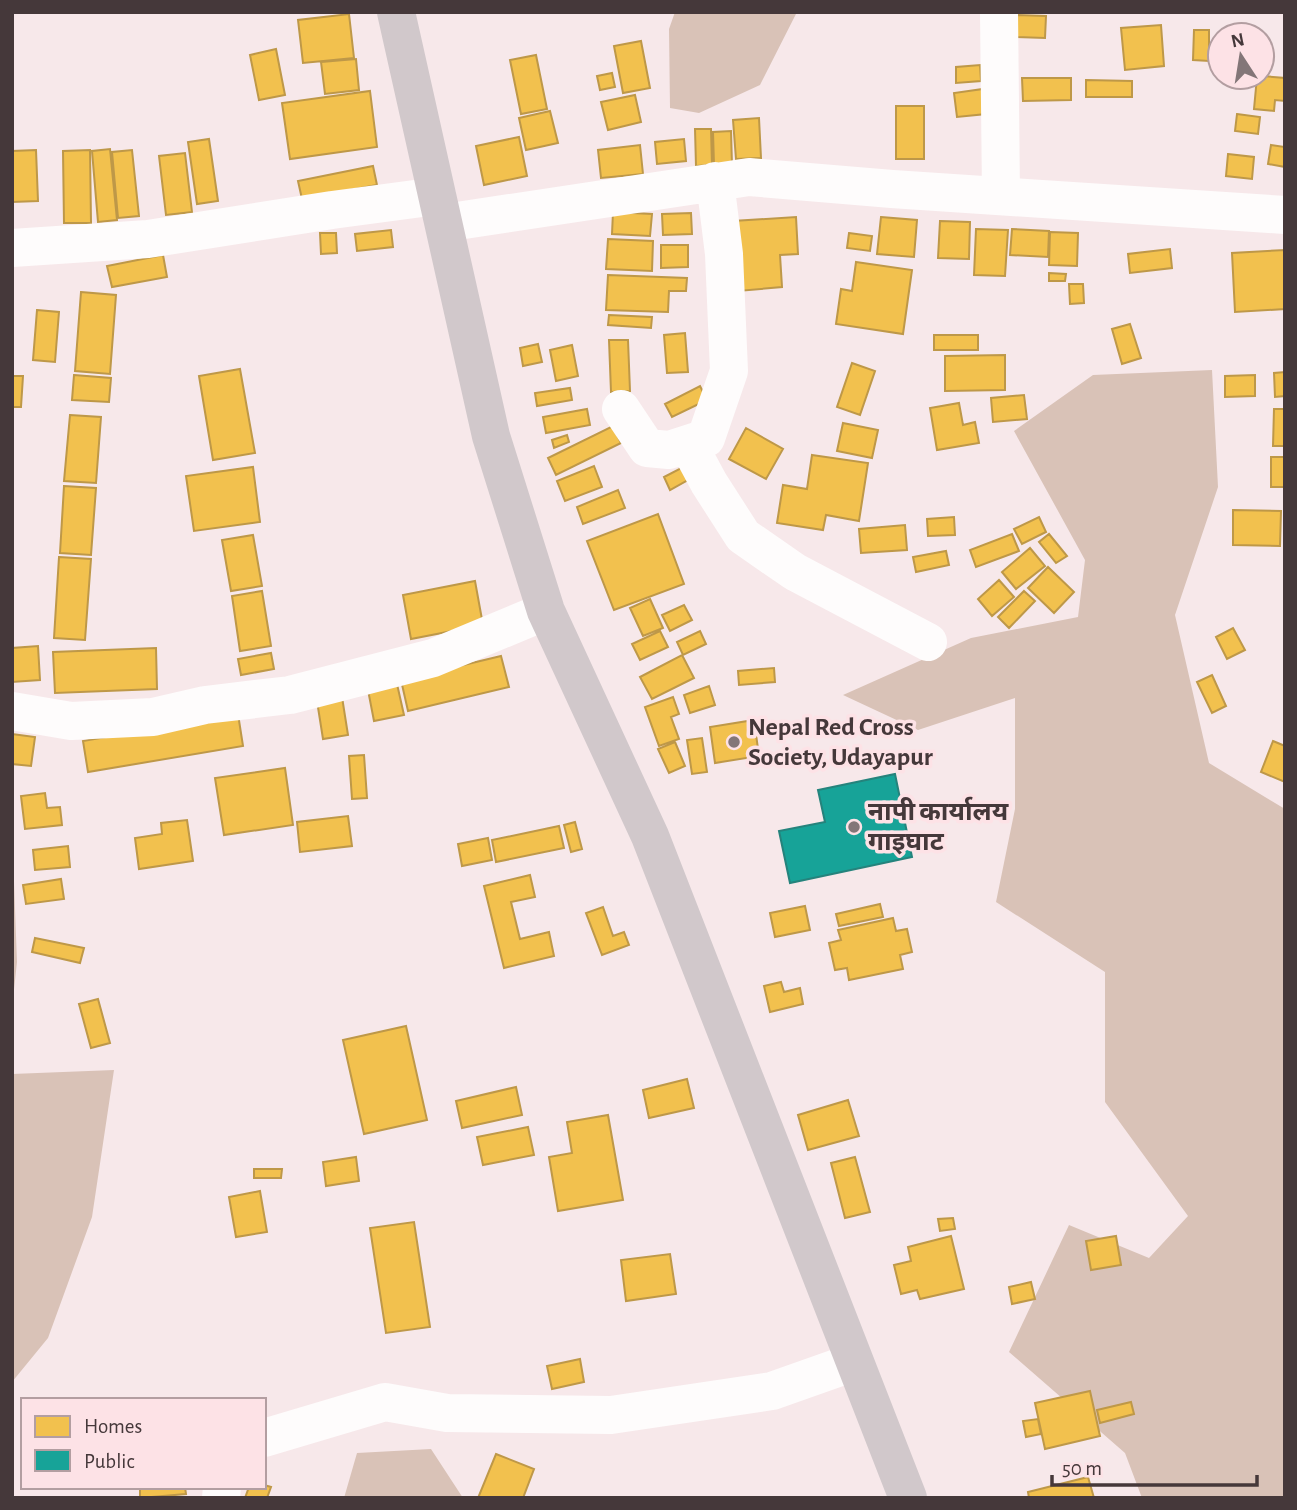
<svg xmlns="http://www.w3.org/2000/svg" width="1297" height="1510" viewBox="0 0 1297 1510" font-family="'Alegreya Sans','Noto Sans Devanagari',sans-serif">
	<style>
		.forest { fill: #d9c2b7 }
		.homes { fill: #f2c14e; stroke: #be9848; stroke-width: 2 }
		.public { fill: #17a398; stroke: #25837c; stroke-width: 2 }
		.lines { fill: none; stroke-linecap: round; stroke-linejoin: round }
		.minor { stroke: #fefcfc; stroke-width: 38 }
		.major { stroke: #d1c8cb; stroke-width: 38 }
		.poi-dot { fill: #837678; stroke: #fde2e6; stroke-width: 2.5 }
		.labels { text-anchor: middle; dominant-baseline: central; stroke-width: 7; stroke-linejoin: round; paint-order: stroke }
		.poi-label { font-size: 26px; font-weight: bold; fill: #45383a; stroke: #fde2e6; text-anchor: start }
	</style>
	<rect width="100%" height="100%" fill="#f7e8ea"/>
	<!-- forest -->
	<path class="forest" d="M675,12h122l-37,73 -61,28 -29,-5 -1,-79z
		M1212,370l6,117 -43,128 34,148 76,46v689h-143l-17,-45 -116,-101 60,-127 80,33 39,-42 -83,-114v-130l-109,-70 19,-93v-111l-97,32 -75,-35 128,-57 107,-21 7,-57 -71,-129 79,-56z
		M12,828l5,134 -5,46z
		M114,1070l-22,147 -44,121 -36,44v-308z
		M431,1449l32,49h-119l13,-45z"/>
	<!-- homes -->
	<path class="homes" d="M349,14l5,44 -51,5 -5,-43z
		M1017,15l29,1 -1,22 -30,-1z
		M1161,25l3,41 -39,4 -4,-42z
		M1194,30h15v31l-16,-1z
		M641,41l9,47 -27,5 -9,-47z
		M276,49l9,46 -26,5 -9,-45z
		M536,55l11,54 -26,5 -11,-54z
		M356,59l3,31 -34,4 -4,-32z
		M980,65l1,16 -25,2v-16z
		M612,73l3,14 -15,3 -3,-14z
		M1262,76l23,2v23l-10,-1 -1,11 -20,-2 3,-32z
		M1022,78h49v22l-48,1z
		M1086,80l46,1v16h-46z
		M983,89l3,25 -29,3 -3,-24z
		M370,91l7,56 -87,12 -8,-56z
		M635,95l6,27 -33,8 -7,-28z
		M896,106h28v53h-28z
		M550,111l8,32 -32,7 -7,-32z
		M1237,114l23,3 -2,17 -23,-3z
		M759,118l2,40 -25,1 -3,-39z
		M695,129h16l1,36 -16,1z
		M731,131l1,34h-18l-1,-33z
		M519,137l8,39 -43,9 -8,-39z
		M209,139l9,62 -21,3 -9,-62z
		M684,139l2,22 -29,3 -2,-22z
		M640,145l3,29 -42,4 -3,-28z
		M1271,145l14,2v20l-17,-3z
		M110,149l7,71 -19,2 -6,-71z
		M36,150l2,51 -26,1v-51z
		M90,150l1,73h-27l-1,-72z
		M132,150l7,66 -21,2 -6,-66z
		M185,153l7,59 -26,3 -7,-59z
		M1228,154l26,3 -2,22 -26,-3z
		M373,166l4,19 -75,14 -4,-18z
		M613,212l39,2 -2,22 -38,-2z
		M691,213l1,21 -29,1 -1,-21z
		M796,217l2,37 -18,1 2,32 -44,4 -5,-70z
		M881,217l36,3 -3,37 -37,-3z
		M940,221l30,1 -1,37 -31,-1z
		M976,229l32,1 -3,46 -31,-1z
		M1012,229l37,2 -1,26 -38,-2z
		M391,230l2,17 -36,4 -2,-17z
		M1050,232l28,1 -1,33 -28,-1z
		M320,233h16l1,20 -16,1z
		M849,233l23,3 -2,15 -23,-3z
		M608,239l45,2 -1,30 -46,-2z
		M661,245h27v22l-27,1z
		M1170,249l2,19 -42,5 -2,-19z
		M1285,250v59l-50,3 -3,-59z
		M163,255l4,22 -55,10 -5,-21z
		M856,262l56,8 -9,64 -67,-10 5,-35 11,2z
		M1049,273l17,1 -1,7h-16z
		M608,275l79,3 -1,13h-17l-1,21 -62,-2z
		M1069,284h14l1,19 -14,1z
		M81,292l35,3 -6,79 -35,-3z
		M37,310l22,2 -4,50 -22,-2z
		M609,315l43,2 -1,11 -43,-3z
		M1130,324l11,34 -19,6 -10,-35z
		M685,333l3,39 -21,1 -3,-38z
		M934,335h44v15h-44z
		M609,340h19l2,51 -19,1z
		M538,344l4,18 -19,4 -3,-18z
		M572,345l6,31 -22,5 -6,-31z
		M1005,355v35l-60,1v-35z
		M852,363l23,8 -15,44 -23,-8z
		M240,369l15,84 -42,7 -14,-84z
		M1285,372v24l-10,1 -1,-24z
		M74,375l37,3 -2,24 -37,-2z
		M1255,375v21l-30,1v-21z
		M12,376h11l-2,31h-9z
		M700,386l7,14 -35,17 -7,-13z
		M570,388l2,12 -35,6 -2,-13z
		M1024,395l3,24 -34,3 -2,-24z
		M959,403l4,22 12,-3 4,21 -42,7 -7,-42z
		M587,409l3,16 -44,8 -3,-16z
		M1274,409h11v37h-12z
		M70,415l31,2 -5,66 -32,-2z
		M843,423l35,7 -6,28 -35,-7z
		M613,426l8,17 -65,32 -8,-17z
		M746,428l37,21 -17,30 -37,-20z
		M567,435l2,7 -15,6 -2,-8z
		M812,455l56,8 -9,58 -33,-6 -3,15 -46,-7 6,-38 24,4z
		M1271,457h14v30h-14z
		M689,464l6,12 -25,14 -6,-13z
		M594,466l8,21 -37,14 -8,-20z
		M253,467l7,55 -66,9 -8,-55z
		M64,486l32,2 -5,67 -31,-2z
		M618,490l7,18 -42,16 -6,-17z
		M1233,510l48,1 -1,35 -47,-1z
		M658,514l26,70 -70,26 -27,-69z
		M954,517l1,18 -27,1 -1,-17z
		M1039,517l7,15 -24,12 -8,-15z
		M905,525l2,25 -46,3 -2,-24z
		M1012,534l7,17 -43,16 -6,-17z
		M1049,534l18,22 -11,7 -17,-21z
		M253,535l9,51 -31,5 -9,-51z
		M1030,548l15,18 -29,23 -14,-17z
		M946,551l3,14 -33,7 -3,-15z
		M59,557l32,2 -6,81 -31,-2z
		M1048,567l26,25 -20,21 -26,-25z
		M999,580l15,17 -22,19 -14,-17z
		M475,581l8,44 -72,14 -8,-44z
		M262,591l9,55 -31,5 -8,-55z
		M1024,591l11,10 -26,27 -11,-11z
		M650,599l13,29 -20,8 -13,-28z
		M684,605l8,15 -22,11 -8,-16z
		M1233,628l12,22 -18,9 -11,-22z
		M660,631l8,16 -28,13 -8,-16z
		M700,631l6,13 -23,11 -6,-13z
		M38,646l2,34 -28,2v-34z
		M156,648l1,41 -102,4 -2,-41z
		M271,653l3,16 -33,6 -3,-16z
		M682,655l12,23 -42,21 -12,-22z
		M501,656l8,31 -101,24 -7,-31z
		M774,668l1,14 -36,3 -1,-14z
		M1212,675l14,31 -14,7 -15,-31z
		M397,684l7,31 -30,6 -6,-31z
		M709,686l6,19 -25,8 -6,-18z
		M342,697l6,38 -25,4 -6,-38z
		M673,697l6,17 -8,3 8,22 -20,7 -14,-39z
		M238,714l5,32 -155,26 -5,-31z
		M754,720l5,36 -44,7 -5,-36z
		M12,734l23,3 -4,29 -19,-2z
		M702,738l5,34 -15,2 -5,-34z
		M1273,741l12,5v36l-24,-10z
		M675,742l10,24 -16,7 -11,-24z
		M364,755l3,43 -15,1 -3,-43z
		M285,768l8,57 -69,10 -9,-57z
		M45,793l2,15 13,-1 2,18 -37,4 -4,-33z
		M348,816l4,30 -52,6 -3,-30z
		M187,820l6,41 -54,8 -4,-31 27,-4 -1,-11z
		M575,822l7,27 -11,3 -7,-27z
		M559,826l5,22 -68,14 -4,-22z
		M488,838l4,22 -30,6 -4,-22z
		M68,846l2,21 -35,3 -2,-20z
		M530,875l5,22 -24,5 9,37 29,-7 5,24 -50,12 -20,-82z
		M61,879l3,20 -38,5 -3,-19z
		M880,904l3,13 -44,9 -3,-12z
		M805,906l5,24 -35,7 -5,-24z
		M603,907l10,29 11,-4 5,13 -27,10 -16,-42z
		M893,918l3,13 11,-2 5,23 -12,3 3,14 -54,11 -2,-12 -12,2 -6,-27 12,-3 -3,-10z
		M35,938l49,10 -4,15 -48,-11z
		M781,982l3,10 16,-4 3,16 -33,8 -6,-26z
		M98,999l12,44 -19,5 -12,-44z
		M406,1026l21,94 -63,14 -21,-94z
		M687,1079l7,29 -45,10 -6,-28z
		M516,1087l6,28 -60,13 -6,-27z
		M848,1100l11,36 -51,14 -10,-35z
		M608,1115l15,85 -65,11 -9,-54 23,-4 -5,-31z
		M528,1127l6,28 -51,10 -6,-28z
		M356,1157l3,24 -33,5 -3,-24z
		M855,1157l15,55 -25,6 -14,-55z
		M254,1169h28l-1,9h-27z
		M260,1191l7,41 -31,5 -7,-40z
		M953,1218l2,11 -15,2 -2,-12z
		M414,1222l16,105 -44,6 -16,-105z
		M951,1236l13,53 -44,10 -3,-9 -16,4 -7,-29 17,-4 -3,-14z
		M1116,1236l5,29 -30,5 -5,-29z
		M670,1254l6,40 -50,7 -5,-41z
		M1031,1282l4,17 -23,5 -3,-17z
		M580,1359l4,23 -32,7 -5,-23z
		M1090,1391l10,45 -55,13 -10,-46z
		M1131,1402l3,12 -34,9 -3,-13z
		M1038,1419l3,15 -15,3 -3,-16z
		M496,1454l38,15 -11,29h-45z
		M1088,1477l6,21h-65l-1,-6z
		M264,1485l7,2 -4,11h-22l4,-11h15z
		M140,1487h45l1,7 -46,4z"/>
	<!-- public -->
	<path class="public" d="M895,774l17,83 -122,26 -11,-52 46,-9 -7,-32z"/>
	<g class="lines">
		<!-- minor -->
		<path class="minor" d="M999,12l2,183
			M444,223l305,-46 143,12 393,26
			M12,248l136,-9 184,-29 105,-14
			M621,409l26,39 22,2 37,-12 23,-67 -5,-117 -9,-73
			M688,444l21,39 34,53 52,36 133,70
			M12,711l59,10 82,-4 52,-12 85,-10 143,-37 113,-47
			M264,1438l121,-36 62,11 164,2 161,-24 82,-29
			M221,1498l1,-11"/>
		<!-- major -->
		<path class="major" d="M396,12l95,424 55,175 104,225 258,662"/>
	</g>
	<!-- markers -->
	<g class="poi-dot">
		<circle cx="734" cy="742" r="7"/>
		<circle cx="854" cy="827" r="7"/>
	</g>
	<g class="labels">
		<!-- poi labels -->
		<g class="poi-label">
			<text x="748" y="727">Nepal Red Cross<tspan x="748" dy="30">Society, Udayapur</tspan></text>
			<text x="868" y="812">नापी कार्यालय<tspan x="868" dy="30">गाइघाट</tspan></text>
		</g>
	</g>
	<!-- border -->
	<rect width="1297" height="1510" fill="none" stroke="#45383a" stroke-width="28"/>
	<!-- legend -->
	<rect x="21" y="1398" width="245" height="91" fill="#fde2e6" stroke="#b39ea1" stroke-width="2"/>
	<rect x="35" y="1416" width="35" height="21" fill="#f2c14e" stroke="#b39ea1" stroke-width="2"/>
	<text x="84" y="1433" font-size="21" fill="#45383a">Homes</text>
	<rect x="35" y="1450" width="35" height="21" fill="#17a398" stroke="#b39ea1" stroke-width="2"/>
	<text x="84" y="1468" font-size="21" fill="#45383a">Public</text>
	<!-- north arrow -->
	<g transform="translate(1241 56) rotate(348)"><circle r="33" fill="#fde2e6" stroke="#b39ea1" stroke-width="2"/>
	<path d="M0-5L12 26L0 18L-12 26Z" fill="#837678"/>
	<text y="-10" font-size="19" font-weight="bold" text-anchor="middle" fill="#45383a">N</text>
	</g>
	<!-- scale -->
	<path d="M1052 1475v10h205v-10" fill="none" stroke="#45383a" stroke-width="3.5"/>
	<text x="1062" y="1475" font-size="21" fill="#45383a" stroke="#fde2e6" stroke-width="5" paint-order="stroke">50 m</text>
</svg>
